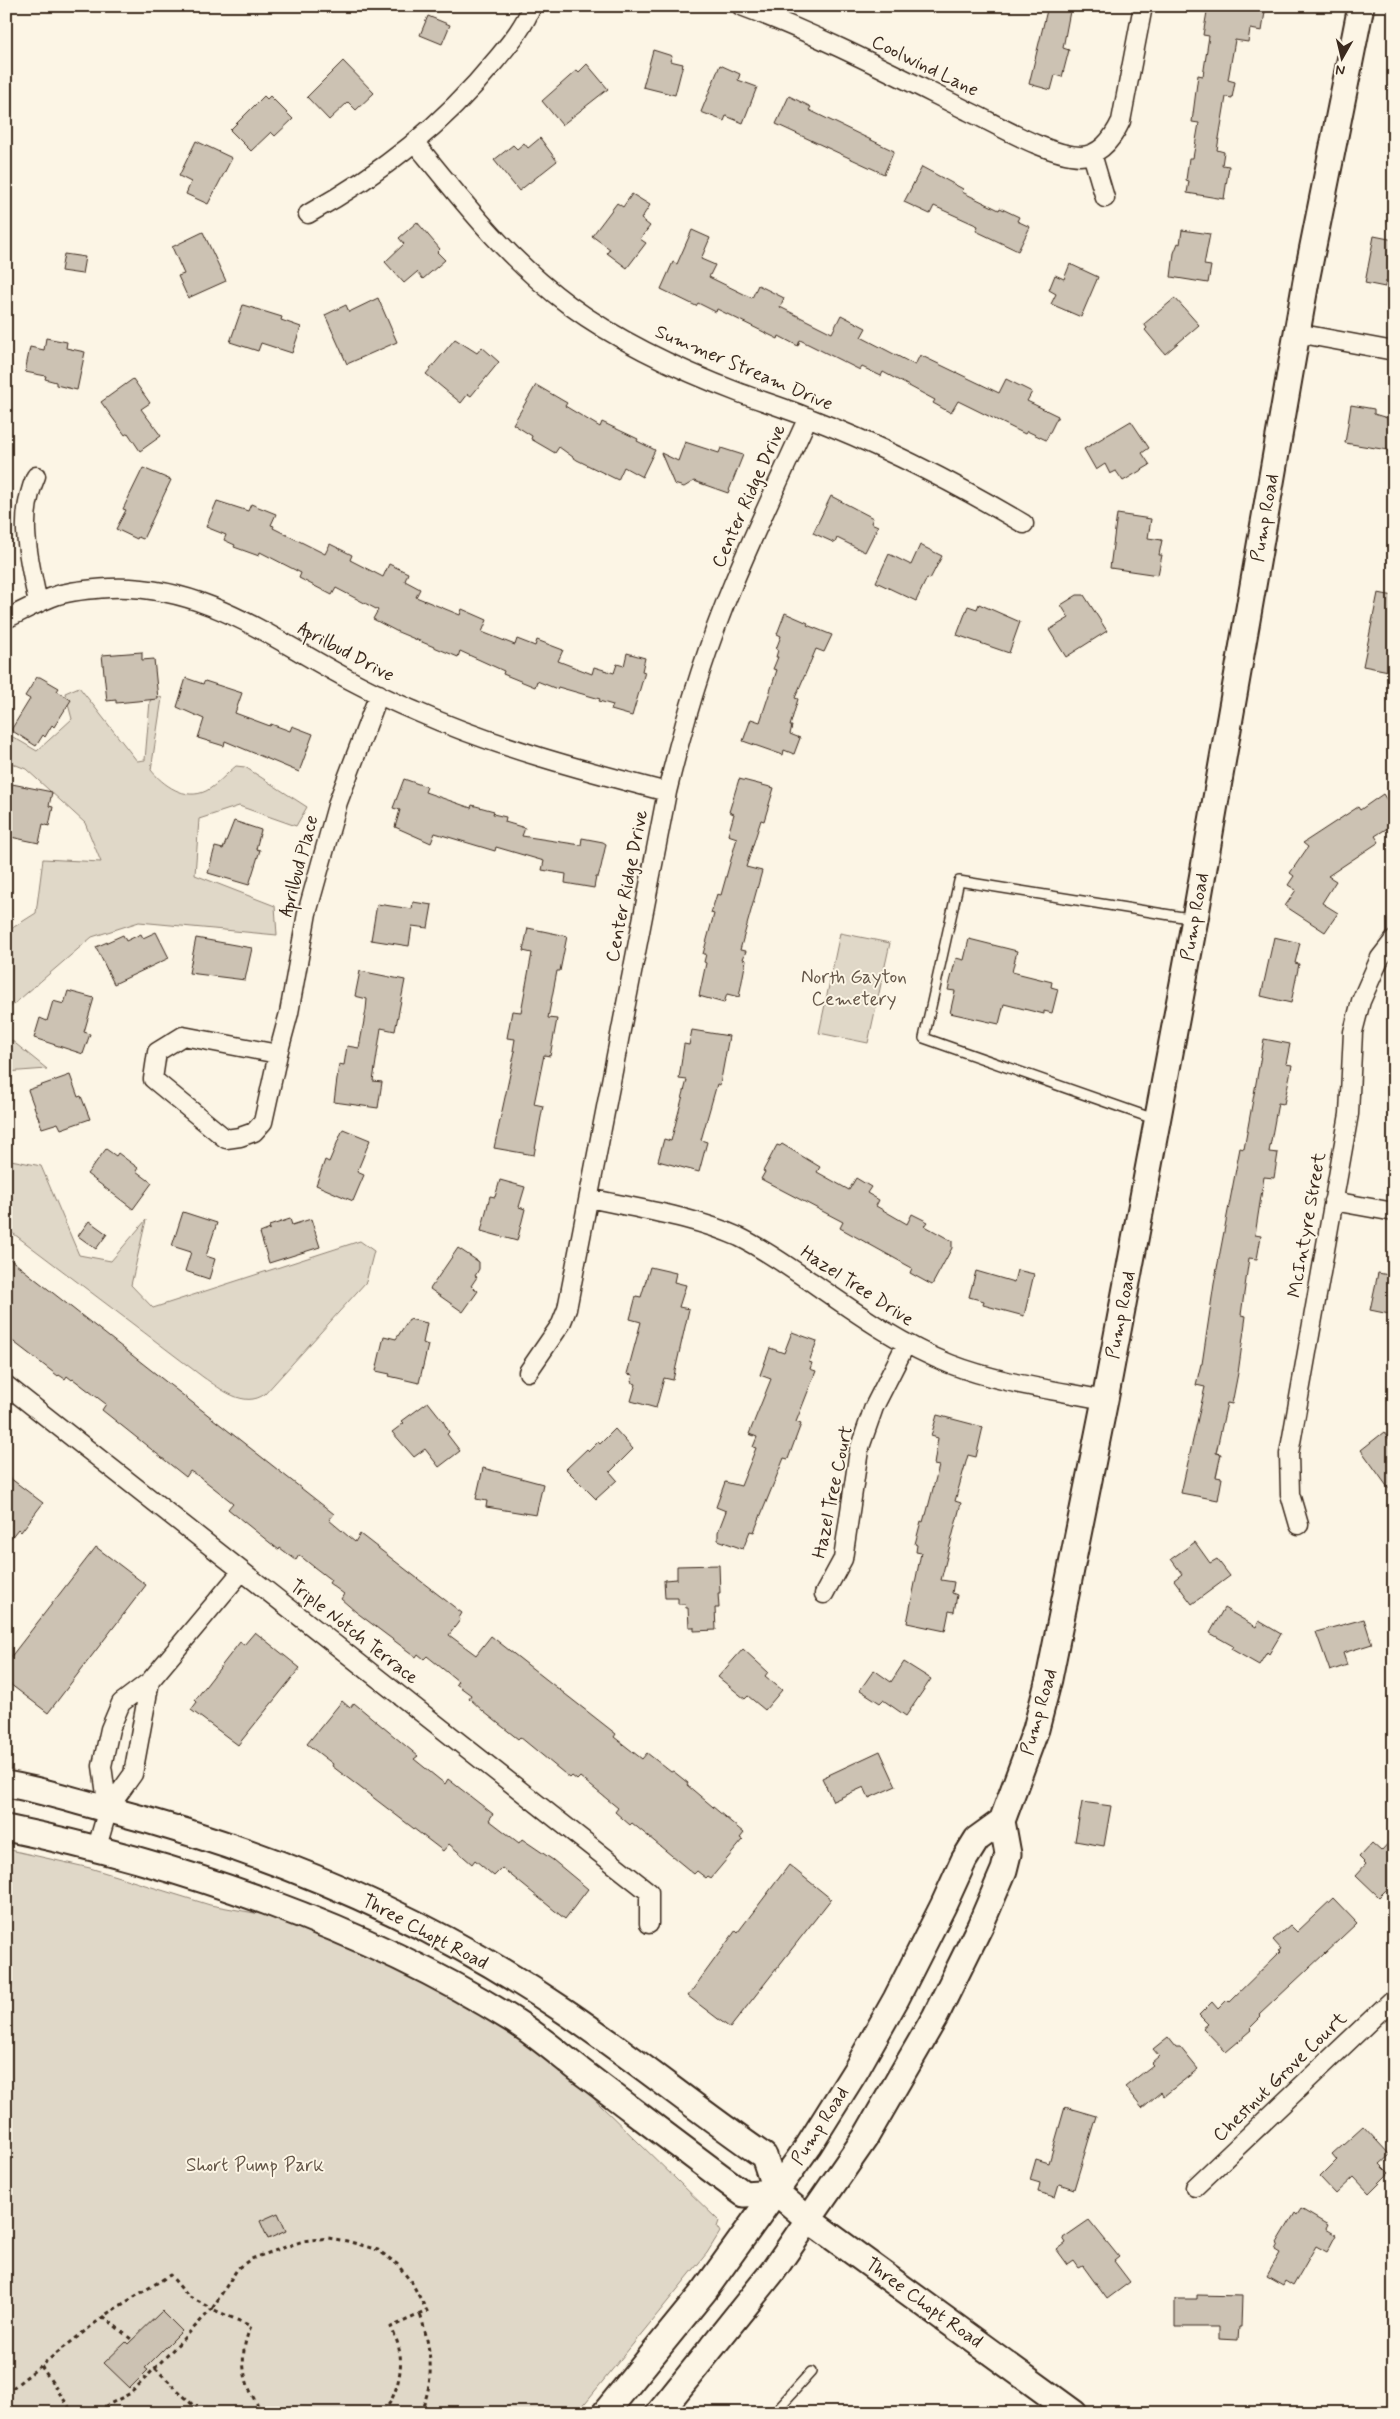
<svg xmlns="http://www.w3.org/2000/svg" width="1400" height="2419" viewBox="0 0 1400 2419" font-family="Mynerve,sans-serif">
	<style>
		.green { fill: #e0d8c8; stroke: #8e8173 }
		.building { fill: #ccc2b3; stroke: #3b2a1e }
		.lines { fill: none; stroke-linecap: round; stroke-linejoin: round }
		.service-casing { stroke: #3b2a1e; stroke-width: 12 }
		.minor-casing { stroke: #3b2a1e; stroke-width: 21 }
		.secondary-casing { stroke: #3b2a1e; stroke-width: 29 }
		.path { stroke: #3b2a1e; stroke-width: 3; stroke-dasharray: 4 4; stroke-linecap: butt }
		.service { stroke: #fcf5e5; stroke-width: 9 }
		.minor { stroke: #fcf5e5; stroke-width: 18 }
		.secondary { stroke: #fcf5e5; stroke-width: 25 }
		.labels { text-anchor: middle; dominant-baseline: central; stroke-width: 4; stroke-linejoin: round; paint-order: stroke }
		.street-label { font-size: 19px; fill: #3b2a1e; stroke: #fcf5e5 }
		.park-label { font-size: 19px; fill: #645648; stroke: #fcf5e5 }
	</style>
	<rect width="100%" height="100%" fill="#fcf5e5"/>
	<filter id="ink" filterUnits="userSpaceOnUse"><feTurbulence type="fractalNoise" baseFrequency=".02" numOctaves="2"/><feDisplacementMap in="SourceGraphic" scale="10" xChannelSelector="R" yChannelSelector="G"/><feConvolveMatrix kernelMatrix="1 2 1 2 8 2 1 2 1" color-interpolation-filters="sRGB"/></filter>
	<g filter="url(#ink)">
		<!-- green -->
		<path class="green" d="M79,687l58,74 8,-1 5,-59 5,-6 7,3 -11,72c12,15 34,31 55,21 10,-5 21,-18 30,-25l9,1 62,40 -11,19 -57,-20 -40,13 -4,56 80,31 2,29 -138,-13 -47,15 -86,74v-79l30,-19 7,-54 58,3 -16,-39 -59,-54 -20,-8v-28l31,18 35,-32 -7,-26z
			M840,933l50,10 -22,100 -49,-10z
			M6,1036l41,33 -41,3z
			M6,1159l35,7 38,89 32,6 35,-41 -15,65 22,23 207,-67 14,10 -8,31 -101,112c-21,15 -44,-5 -62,-17l-197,-149z
			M6,1849l84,19 120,37 117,21 187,95 205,200 -2,6 3,5 -13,21 -130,160h-571z"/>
		<!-- building -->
		<path class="building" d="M1048,6h23l-8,42 6,2 -7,27 -7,-2 -4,15 -22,-6z
			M1208,6h33l-1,2 25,4 -3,19 -12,-2 -2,13 -13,-2 -7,40 7,2 -3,16 -6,-1 -9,53 7,2 -2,13 7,1 -5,33 -37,-6 2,-12 -3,-1 3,-22h4l6,-35 -7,-1 6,-47 5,1 6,-40 -6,-1z
			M428,16l22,9 -8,19 -22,-9z
			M653,50l19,6 -2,5 13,3 -8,31 -32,-8z
			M343,61l31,32 -18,17 -8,-8 -19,18 -22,-23z
			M587,64l21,25 -46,36 -20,-24 35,-31 2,2z
			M720,65l20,9 -2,6 19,7 -14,36 -17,-7 -2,5 -23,-9z
			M264,96l3,3 3,-3 23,23 -18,17 -4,-4 -20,19 -21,-21z
			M789,96l22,11 -2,3 85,41 -10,23 -108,-50z
			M540,138l17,23 -38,30 -25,-31 19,-15 4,4 7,-6 4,5z
			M196,141l36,17 -24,46 -22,-10 5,-12 -12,-6z
			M922,167l41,22 -1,3 37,18 1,-2 19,9 -2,4 13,6 -12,24 -42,-20 2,-5 -44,-20 -4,8 -26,-12z
			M632,194l18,11 -9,14 9,7 -10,13 6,4 -19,25 -20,-15 3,-4 -18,-13 25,-33 6,4z
			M417,222l23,27 -3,3 8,8 -22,19 -6,-7 -13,11 -19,-21 19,-18 -5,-6z
			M692,230l18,8 -9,21 14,6 -6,12 43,21 6,-13 26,13 -4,9 52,26 9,-18 25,13 -5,9 54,28 5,-10 79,38 7,-14 26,13 -5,9 31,15 -12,24 -19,-9 -2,3 -67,-33 -7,12 -18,-10 2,-3 -52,-28 -2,4 -19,-9 -2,3 -60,-30 -2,6 -19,-10 -1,3 -61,-30 -1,3 -18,-9 -2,3 -35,-17 12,-27 4,2z
			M1182,230l28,4 -6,31 7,1 -3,17 -37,-6 3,-24 4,-10 2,1z
			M203,232l23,49 -38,17 -10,-22 6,-2 -12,-27z
			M1374,236l20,4v43l-8,-2 -1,6 -20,-4z
			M64,254l21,3 -3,17 -21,-3z
			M1070,264l28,13 -17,40 -30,-13 5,-10 -7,-4 6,-15 9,4z
			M378,298l19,44 -50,22 -22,-49 21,-10 3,7z
			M1175,298l24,27 -34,29 -20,-24 2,-2 -3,-4z
			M243,305l39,12 -1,3 20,7 -9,26 -31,-10 -3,8 -28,-9z
			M46,338l21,4 -1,6 19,4 -8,38 -21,-5v-3l-11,-3 1,-3 -21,-4 5,-25 14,3z
			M455,339l22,14 5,-6 17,15 -28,34 -3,-2 -7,9 -35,-29z
			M133,379l17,24 -9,6 20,27 -21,15 -12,-18 -3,2 -24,-33z
			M536,385l31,18 -2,3 35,21 2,-5 36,17 -1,2 18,9 -13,27 -18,-10 -6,13 -41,-20 -18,-13 -4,6 -24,-14 1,-3 -19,-12z
			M1351,405l23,4v5l20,6v31l-49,-8z
			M1131,421l18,27 -7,5 8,12 -27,16 -7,-10 -6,3 -5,-10 -9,6 -12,-21z
			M685,442l34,11 2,-5 22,7 -15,38 -34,-12 -10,6 -10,-3 -13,-31 17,8z
			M143,468l28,12 -28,59 -5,-2 -1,2 -21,-10 10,-19 -3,-1z
			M831,496l42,22 -2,5 7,3 -13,26 -28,-14 -2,5 -22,-10z
			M217,501l31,10 3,-7 25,10 -5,11 3,1 -1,2 52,26 5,-10 22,11 -2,5 33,17 6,-13 19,9 -3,8 15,8 -4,8 44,18 2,-6 25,11 -5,12 33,13 2,-6 18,7 2,-6 26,10 -5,11 34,13 2,-7 20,6 3,-9 7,2 3,-13 18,5 -3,13 3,1 -13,44 -21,-6 2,-5 -14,-4 1,-2 -42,-12 -1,2 -20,-8 -2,6 -32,-13 1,-3 -44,-20 -2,6 -60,-25 -25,-13 5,-9 -42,-22 -4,7 -33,-17 2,-5 -41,-21 -1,4 -25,-9 1,-2 -11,-5 2,-5 -20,-8z
			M1117,514l34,5 -3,19 14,2 -3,15h3l-4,20 -48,-7z
			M920,545l22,11 -12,23 -3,-1 -11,23 -40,-19 13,-28 22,11z
			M1378,593l16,3v76l-31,-6z
			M1077,595h7l23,36 -41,26 -17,-27 20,-12 -8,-13z
			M979,604l41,18 -11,31 -52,-18 11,-29 9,3z
			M785,613l23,10 -1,2 25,10 -8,17 -8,-3 -21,49 3,1 -8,27h2l-2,8 10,4 -6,16 -10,-4 -1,5 -40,-14 8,-22 9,3 17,-52 -4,-1 5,-12h-2l2,-7 -2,-1 5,-13 -4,-2z
			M142,652v8l12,-1 4,40 -42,4v-3l-9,1 -5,-46z
			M37,677h3l19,11 -2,3 14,9 -17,27 -2,-2 -7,12 -2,-2 -7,11 -25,-16 19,-31 -5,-3z
			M186,678l17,6 2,-3 37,12 -7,20 35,13 1,-2 19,7 2,-5 21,8 -14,38 -74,-31 -1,5 -26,-8 6,-19 -27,-12z
			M404,779l23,8 -2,5 46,16 1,-3 22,6 -1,3 13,3 -1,5 20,6 -3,8 59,9 1,-7 21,4 3,2 -5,23 -3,10h-2l-2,11 -29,-5 1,-9 -24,-4 2,-9 -48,-14 -1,4 -60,-18 -4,10 -36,-16 5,-17 -7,-2z
			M739,779l35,9 -10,33 -3,-1 -15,47 16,4 -22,79 6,1 -3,8 3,1 -7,37 -12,-3 -3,9 -25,-7 7,-33 -2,-1 2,-8h-3l11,-40 -3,-1 6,-19 4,1 16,-57 -9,-3 6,-21 -5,-2z
			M12,784l40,8 -3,14 4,1 -4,19 -6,-2 -4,19 -33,-7v-24z
			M1383,794l11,17v13l-19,12 4,6 -51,34 8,5 -14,22 16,10 -13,19 -40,-26 11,-16 -8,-5 6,-9 -4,-3 18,-26 -5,-4 55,-36 2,3z
			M234,821l27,9 -5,19 4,1 -11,35 -41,-12 7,-26 8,2z
			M413,902l19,3 -4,23 -16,-2 -3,20 -38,-6 6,-36 35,5z
			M528,928l39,8 -7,35h-3l-9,47 9,1 -7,37 -6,-1 -10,49 9,2 -9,49 -40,-7 21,-97h-2l2,-12 -8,-1 5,-27 9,1 11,-59 -9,-2z
			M156,932l13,26 -55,26 -18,-37 27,-12 3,6 15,-7 2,4z
			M1274,937l26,6 -5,20 4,1 -8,39 -30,-7z
			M196,938l56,10 -7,32 -56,-7z
			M969,939l48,12 -5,21 40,10 -1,5 7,2 -6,24 -8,-2v3l-40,-10 -5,20 -49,-11 5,-22 -7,-1 8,-32 8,2z
			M360,971l45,9 -10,51 -14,-3 -8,53 9,1 -4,26 -44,-6 5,-38 5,1 3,-19 12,2 7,-38 1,-11 -12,-3z
			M68,991l26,7 -10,34 6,2 -7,20 -49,-16 6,-20 7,3 6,-20 11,3z
			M692,1030l37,6 -9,49 -3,-1 -16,56 6,2 -8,30 -41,-11 6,-22 7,2 16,-61 -8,-1 5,-35 5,1z
			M1264,1039l26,5 -4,20 6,1 -8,39 -6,-1 -9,49 9,1 -4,25 -10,-1 -9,58 6,1 -4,23 -8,-1 -8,57 5,1 -8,57 -6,31 -5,-1 -11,50 5,1 -5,23 6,1 -4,22 -37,-7 24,-106 -9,-2 5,-21h1l12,-80 26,-136 4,1z
			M70,1075l8,22 3,-1 9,23 -29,10 -3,-6 -16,5 -14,-38z
			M343,1129l27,11 -13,32 7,3 -11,26 -37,-16 9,-25 4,2z
			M782,1144l38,23 -3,5 32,18 7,-12 15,9 -4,6 12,7 -3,6 31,18 5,-10 16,8 -3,4 27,15v7l-20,37 -22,-12 2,-5 -72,-40 3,-6 -82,-43 4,-7 -2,-1 14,-26 3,1z
			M106,1149l10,7 2,-3 20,15 -2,3 16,12 -19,26 -46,-35z
			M500,1180l25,7 -6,20 6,2 -8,32 -36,-10 9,-35 5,1z
			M183,1212l34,11 -11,33 9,3 -6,20 -24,-8 6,-19 -19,-6z
			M290,1219l2,6 19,-6 9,28 -51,16 -9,-30 10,-4 -1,-3z
			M89,1221l18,13 -11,15 -18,-13z
			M458,1248l21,14v7l-4,7 2,1 -6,9 7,5 -15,21 -33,-23z
			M6,1256l328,258 -5,6 26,22 5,-8 102,79 -3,5 1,2 -11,15 27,20 15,-19 125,98 -2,3 28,22 5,-6 24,19 2,-1 15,12 -1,2 57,48 -4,5 3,2 -32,38 -3,-2 -2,2 -9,-7 -3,3 -62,-51 -2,2 -15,-13 3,-4 -38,-31 -3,3 -5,-4 -2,2 -50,-41 -2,2 -34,-27 -15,-14 2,-3 -15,-11 2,-3 -31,-25 -3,3 -6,-5 -2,3 -60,-45 -15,-13 3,-5 -15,-11 2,-3 -17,-13 -15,-12 -3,5 -16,-12 -1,2 -51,-41 5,-6 -33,-26 -10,-6 -4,6 -84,-67 4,-6 -33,-25 -1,1 -5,-4 -2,3 -6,-4 -1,1 -52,-40z
			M650,1267l26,6 -2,9 12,3 -7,22 10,2 -16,71 -9,-2 -8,30 -25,-7 5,-17 -5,-2 2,-7 -6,-1 14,-52 -11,-3 6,-23 5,1z
			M1017,1270l17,4 -10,42 -41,-11 1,-4 -15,-4 7,-26 38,11z
			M1378,1273l16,3v39l-24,-5z
			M409,1319l18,4 -4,20 5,2 -9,38 -30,-7 1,-2 -14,-3 8,-35 12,3z
			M792,1332l25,9 -8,21 3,1 -2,6 6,2 -20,51 5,2 -13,35 -4,-1 -30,74 -4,-1 -7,18 -25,-9v-8l8,-21 -10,-4 9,-25 16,4 15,-38 -3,-1 4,-10 -8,-3 22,-55 -11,-4 10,-27 14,5z
			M428,1402l15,19 6,11 -2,2 13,17 -21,16 -14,-18 -11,8 -22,-25 12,-9 -2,-2z
			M937,1415l46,12 -7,30 -8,-2 -13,46 6,2 -20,77 13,2 -2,11 5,2 -3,17 -5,-1 -4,20 -38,-8 14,-70 -5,-1 1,-7 -2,-1 6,-23 2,1 2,-7h1l13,-49 -5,-1 4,-27 -7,-2z
			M615,1429l18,20 -23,23 7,8 -21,19 -30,-30 21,-20 2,2 9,-9 2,2z
			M1384,1432l10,13v51l-33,-46z
			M483,1468l60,16 -7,31 -50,-8 1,-6 -11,-2z
			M6,1475l37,28 -22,29 -3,-3 -12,15z
			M1195,1542l15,21 7,-4 13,17 -38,28 -18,-24 8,-6 -11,-15z
			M96,1547l50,38 -98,128 -42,-32v-18z
			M719,1565l1,28h-2l1,15h-4l1,22 -22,1v-4h-5l-1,-19h-2l-1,-4h-7v-6h-13l-1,-18 13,-1v-13z
			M1224,1608l32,19 3,-6 22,13 -12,20 -2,-2 -8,13 -28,-16 2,-3 -23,-13z
			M1364,1619l8,25 -29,9 4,12 -17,6 -14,-39z
			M255,1632l45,36 -62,77 -47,-35 6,-8 -2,-2 45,-58 4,3z
			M743,1649l25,23 -3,4 17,14 -17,20 -17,-14 -3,3 -27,-22z
			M904,1662l27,17 -25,37 -23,-16 -3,3 -20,-13 14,-20 17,12z
			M342,1701l8,7 4,-5 64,53 -4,3 31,25 3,-5 45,35 -4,6 30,23 3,-4 31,21 35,29 -23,30 -63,-51 -8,8 -19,-16 -3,4 -23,-20 -6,7 -111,-85 1,-2 -26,-20z
			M880,1751l16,35 -27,12 -5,-11 -31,14 -11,-23z
			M1082,1802l29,4 -7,40 -29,-5z
			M1394,1837v45l-15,15 -23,-22 10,-11 -7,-7 13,-14 9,8z
			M789,1865l42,34 -101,129 -42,-32 48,-66 2,2z
			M1333,1898l24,25 -98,92 2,2 -11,11 2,2 -26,22 -23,-24 5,-4 -9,-9 13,-13 6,7 9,-9 2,2 51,-50 -2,-1 3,-2 -8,-9 17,-15 7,7z
			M1168,2037l8,10h4l18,22 -34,27 -3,-4 -19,16 -17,-21 28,-22 -2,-2 8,-7 -6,-7z
			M1065,2107l31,9 -22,73 -15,-5 -4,13 -17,-5 2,-9 -10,-3 6,-21 13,4z
			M1363,2126l27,29 -10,9 9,9 -20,20 -15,-16 -18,17 -16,-17 17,-17 -5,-6z
			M1301,2209l27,16 -2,4 10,6 -9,17 -11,-6 -23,40 -8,-5 -2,4 -16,-9 13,-23 -5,-3 3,-6 -1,-1 18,-30 2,2z
			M278,2213l8,18 -18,8 -8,-18z
			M1089,2220l30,37 -5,4 16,21 -23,17 -24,-33 -4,2 -5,-7 -6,4 -11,-15 9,-7 -3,-5z
			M1197,2295l45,1 -1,31h-2l-1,13 -19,-1v-12h-44v-28h22z
			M162,2311l20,20 -37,37 3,2 -18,18 -26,-25 22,-21 2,2z"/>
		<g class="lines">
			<!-- service casing -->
			<g class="service-casing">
				<path id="service" d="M1157,1120l-233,-82 35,-157 236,38
					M774,2413l37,-41"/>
			</g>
			<!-- minor casing -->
			<g class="minor-casing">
				<path id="minor" d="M741,6c79,29 153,68 227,105 30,14 79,44 112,45 20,0 33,-18 41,-35l22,-115
					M416,144c47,58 92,116 153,161 49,36 113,66 171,88 22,8 45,15 67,24 75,29 148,66 217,107
					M1092,154l13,44
					M308,214c74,-41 135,-89 188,-154 14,-17 28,-33 36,-54
					M1297,333l97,18
					M36,476c-19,44 -7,82 2,127
					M6,619c17,-8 34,-18 52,-24 17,-5 35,-6 52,-7 94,-4 162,51 240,92 21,11 43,22 65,31 81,36 167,59 252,81
					M278,1054l-95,-18 -26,16 -4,27 73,60 14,-2 14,-5 9,-10 15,-68 11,-41 18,-100 31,-111 41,-108
					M589,1198c49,11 103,18 150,39 25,12 48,29 71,44 45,31 89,63 140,83 49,19 104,26 155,36
					M1333,1201l61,11
					M528,1372l33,-48 6,-15 100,-517c17,-71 38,-141 66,-208 23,-56 50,-111 75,-167
					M6,1385l643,507v32
					M1299,1525l-9,-31 -1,-40 60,-340 4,-82 8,-31 19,-43 14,-18
					M824,1594l19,-35 16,-109 15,-43 32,-63
					M108,1809l-6,-43 8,-37 11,-26 29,-22 92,-110
					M97,1847l11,-38 25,-35 17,-93
					M1195,2187l199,-189"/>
			</g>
			<!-- secondary casing -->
			<g class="secondary-casing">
				<path id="secondary" d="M6,1784c36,6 69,17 104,26 161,42 318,108 456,202 68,46 131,98 198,144l12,36 33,28 265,193
					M6,1828c171,35 359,99 507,192 26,16 49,37 73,55 53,40 105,80 158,119l32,-2
					M605,2413l100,-123 104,-145 47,-75 40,-71 47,-93 21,-46 13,-21 25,-18
					M659,2413l114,-142 92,-133 70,-121 45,-91 24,-56 4,-16 -6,-33 34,-92 13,-50 56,-279 90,-481 111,-638 55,-275"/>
			</g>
			<!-- path -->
			<path class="path" d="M103,2316l29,24
				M41,2366l32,47
				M155,2368l46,45
				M6,2393l102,-80 62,-38 18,21 24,13 -81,84 -39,20
				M263,2413c-20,-28 -26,-55 -12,-87l-39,-17 26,-41 13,-9 52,-18 25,-3 19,3 31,9 19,14 15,19 15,28 -36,16c3,7 7,15 8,22 5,20 -3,50 -17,64
				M420,2413c16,-33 11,-65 0,-99"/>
			<!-- service -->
			<use href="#service" class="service"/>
			<!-- minor -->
			<use href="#minor" class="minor"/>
			<!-- secondary -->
			<use href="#secondary" class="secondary"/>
		</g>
	</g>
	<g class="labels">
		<!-- street labels -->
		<g class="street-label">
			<text transform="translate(925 66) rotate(26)">Coolwind Lane</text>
			<text transform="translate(744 368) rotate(23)">Summer Stream Drive</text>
			<text transform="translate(749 496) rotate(-66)">Center Ridge Drive</text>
			<text transform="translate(1265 518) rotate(-80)">Pump Road</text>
			<text transform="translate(346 652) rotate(28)">Aprilbud Drive</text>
			<text transform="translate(299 866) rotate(-75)">Aprilbud Place</text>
			<text transform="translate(627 886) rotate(-79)">Center Ridge Drive</text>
			<text transform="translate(1195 917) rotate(-80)">Pump Road</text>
			<text transform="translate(1307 1225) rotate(-80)">McIntyre Street</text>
			<text transform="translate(857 1286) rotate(33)">Hazel Tree Drive</text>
			<text transform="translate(1121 1315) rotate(-79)">Pump Road</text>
			<text transform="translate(833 1492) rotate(-78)">Hazel Tree Court</text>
			<text transform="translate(354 1632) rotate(38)">Triple Notch Terrace</text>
			<text transform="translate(1039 1712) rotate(-74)">Pump Road</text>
			<text transform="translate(425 1932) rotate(28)">Three Chopt Road</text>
			<text transform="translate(1280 2077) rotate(-44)">Chestnut Grove Court</text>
			<text transform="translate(820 2126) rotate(-57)">Pump Road</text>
			<text transform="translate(924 2303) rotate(36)">Three Chopt Road</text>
		</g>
		<!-- park labels -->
		<g class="park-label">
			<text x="854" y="977">North Gayton<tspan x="854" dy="22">Cemetery</tspan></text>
			<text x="255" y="2165">Short Pump Park</text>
		</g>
	</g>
	<!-- margin -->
	<rect width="1400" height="2419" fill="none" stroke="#fcf5e5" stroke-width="25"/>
	<rect x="12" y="12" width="1375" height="2394" fill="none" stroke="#3b2a1e" stroke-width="2" filter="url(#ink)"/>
	<!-- north arrow -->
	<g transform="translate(1342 58) rotate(188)" stroke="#fcf5e5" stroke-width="4" paint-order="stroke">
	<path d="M0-4L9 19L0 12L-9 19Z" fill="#3b2a1e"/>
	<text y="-8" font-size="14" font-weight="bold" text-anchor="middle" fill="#3b2a1e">N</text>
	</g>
</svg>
